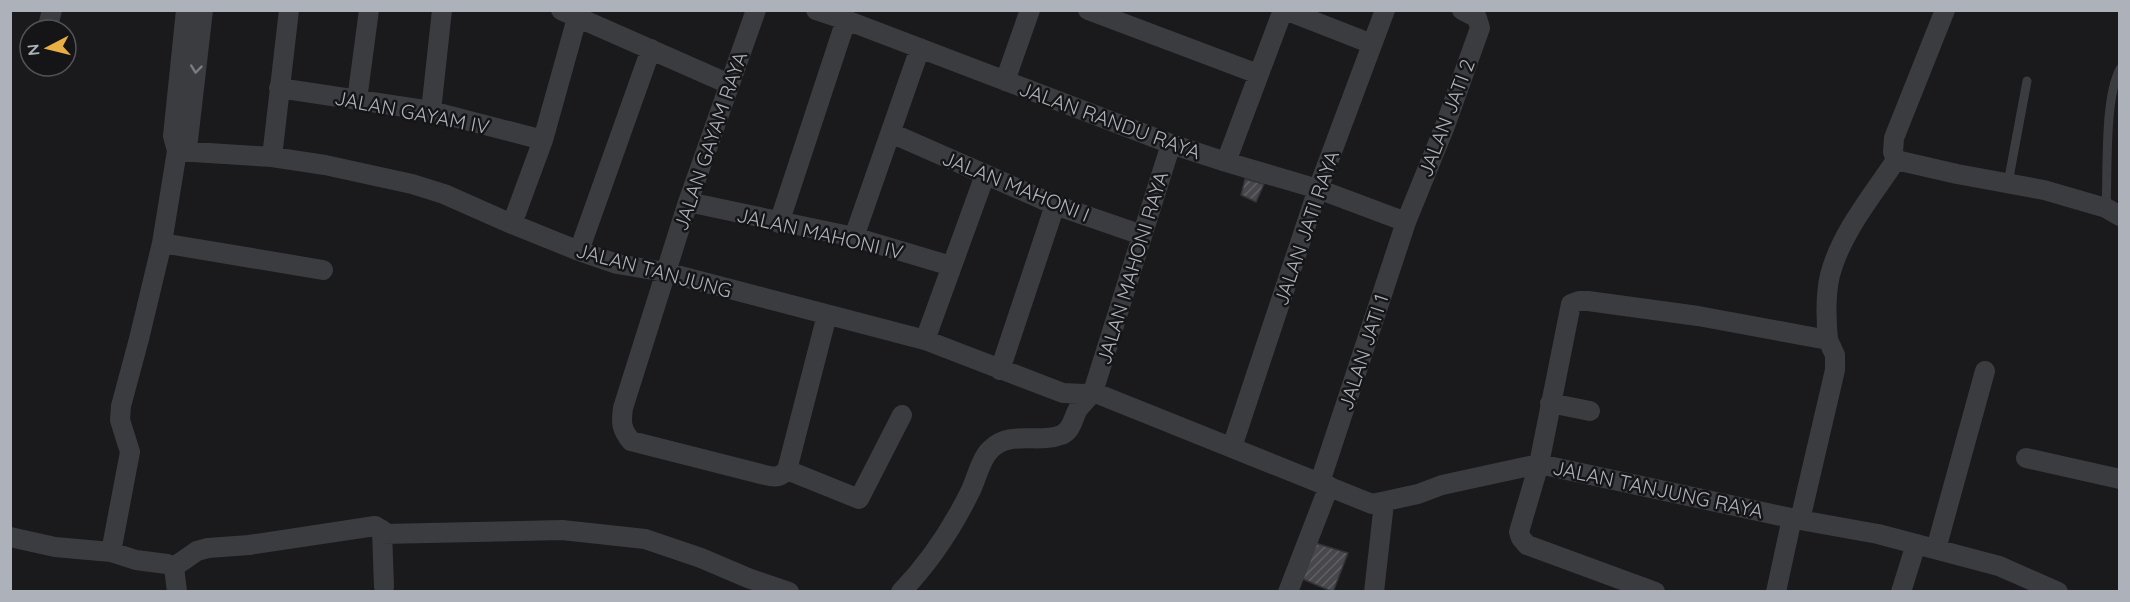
<svg xmlns="http://www.w3.org/2000/svg" width="2130" height="602" viewBox="0 0 2130 602" font-family="Quicksand,sans-serif">
	<style>
		.building { fill: url(#building-hatch); stroke: #343438; stroke-width: 1.5 }
		.lines { fill: none; stroke-linecap: round; stroke-linejoin: round }
		.service { stroke: #3b3c40; stroke-width: 9 }
		.minor { stroke: #3b3c40; stroke-width: 20 }
		.oneway { stroke: #7a7c83 }
		.labels { text-anchor: middle; dominant-baseline: central; stroke-width: 5; stroke-linejoin: round; paint-order: stroke }
		.street-label { font-size: 20px; fill: #adb1ba; stroke: #151517 }
	</style>
	<defs>
		<pattern id="building-hatch" width="6" height="6" patternUnits="userSpaceOnUse" patternTransform="scale(1.5)"><rect width="6" height="6" fill="#47474c"/><path d="M-1 1l2-2M0 6l6-6M5 7l2-2" fill="none" stroke="#5f5f64"/></pattern>
	</defs>
	<rect width="100%" height="100%" fill="#1a1a1c"/>
	<!-- building -->
	<path class="building" d="M1245,179l19,5 -8,18 -15,-7z
		M1312,542l36,11 -15,39 -35,-15z"/>
	<g class="lines">
		<!-- service -->
		<path class="service" d="M2008,183l19,-102
			M2106,208c2,-36 -2,-109 14,-139"/>
		<!-- minor -->
		<path class="minor" d="M561,10l168,74
			M756,10l-68,192 -65,206c-2,14 -2,21 8,33l130,33c11,3 18,5 26,-4l40,-155
			M816,10l30,10 325,124 55,18 92,27 88,33
			M1088,10l170,64
			M1285,10l87,34
			M1945,10l-51,128 -1,14 3,8 61,14 87,16 62,18 14,8
			M47,30l5,-20
			M1005,81l25,-71
			M279,88l152,23 112,29
			M357,100l12,-90
			M431,111l11,-101
			M891,133l164,72 87,30
			M177,151l95,6 53,8 87,19 32,10 68,30 67,27 38,13 48,8 260,68 138,53 21,1 9,-2
			M177,151l11,-11 15,-130
			M272,157l17,-147
			M1226,162l57,-152
			M688,202l166,35 97,29
			M779,223l67,-203
			M512,224l31,-84 34,-122
			M854,237l66,-189
			M162,243l161,27
			M579,251l72,-202
			M925,340l60,-165
			M1828,340c-2,-21 -3,-44 2,-65 11,-42 42,-79 66,-115
			M1000,370l55,-165
			M1093,392l279,112 46,-10 24,-9 97,-21 261,56 78,14 121,32 59,26
			M1550,403l40,8
			M1232,447l86,-258 67,-179
			M2026,458l94,21
			M787,470l72,29 43,-84
			M1320,482l86,-260 39,-96 35,-98 -3,-10 -15,-8
			M382,534l180,-4 83,9 56,19 47,20 41,14
			M10,537l45,10 56,5 25,8 31,4 7,3 3,25
			M1936,549l49,-178
			M111,552l19,-100 -10,-32 1,-14 18,-67 23,-96 15,-92 -4,-15 13,-126
			M174,567l23,-16 11,-3 41,-3 126,-19 7,4 2,57
			M901,592c29,-30 52,-65 70,-102 6,-13 10,-32 20,-41 19,-19 47,-5 70,-14 11,-4 12,-17 17,-26 5,-6 11,-12 15,-17l78,-248
			M1288,592l41,-106
			M1374,592l10,-89
			M1655,592l-128,-47 -6,-7 -2,-6 20,-68 32,-160 8,-3h9l110,15 130,24 7,15v15l-35,150
			M1776,592l16,-74
			M1901,592l15,-48"/>
	</g>
	<!-- one-way arrows -->
	<defs><path id="oneway-chevron" d="M-2-3.5L2.5 0L-2 3.5" fill="none" stroke-width="1.6" stroke-linecap="round" stroke-linejoin="round" transform="scale(1.5)"/></defs>
	<use class="oneway" href="#oneway-chevron" transform="translate(196 69) rotate(96)"/>
	<g class="labels">
		<!-- street labels -->
		<g class="street-label">
			<text transform="translate(412 112) rotate(11)">JALAN GAYAM IV</text>
			<text transform="translate(1446 118) rotate(-69)">JALAN JATI 2</text>
			<text transform="translate(1110 120) rotate(20)">JALAN RANDU RAYA</text>
			<text transform="translate(710 141) rotate(-71)">JALAN GAYAM RAYA</text>
			<text transform="translate(1016 186) rotate(22)">JALAN MAHONI I</text>
			<text transform="translate(1306 228) rotate(-71)">JALAN JATI RAYA</text>
			<text transform="translate(820 233) rotate(13)">JALAN MAHONI IV</text>
			<text transform="translate(1132 268) rotate(-73)">JALAN MAHONI RAYA</text>
			<text transform="translate(654 270) rotate(15)">JALAN TANJUNG</text>
			<text transform="translate(1363 352) rotate(-72)">JALAN JATI 1</text>
			<text transform="translate(1658 489) rotate(12)">JALAN TANJUNG RAYA</text>
		</g>
	</g>
	<!-- border -->
	<rect width="2130" height="602" fill="none" stroke="#adb1ba" stroke-width="24"/>
	<!-- north arrow -->
	<g transform="translate(48 48) rotate(263)"><circle r="28" fill="#151517" stroke="#525358" stroke-width="1.5"/>
	<path d="M0-4.5L10 22L0 15L-10 22Z" fill="#e9af44"/>
	<text y="-9" font-size="16" font-weight="bold" text-anchor="middle" fill="#adb1ba">N</text>
	</g>
</svg>
